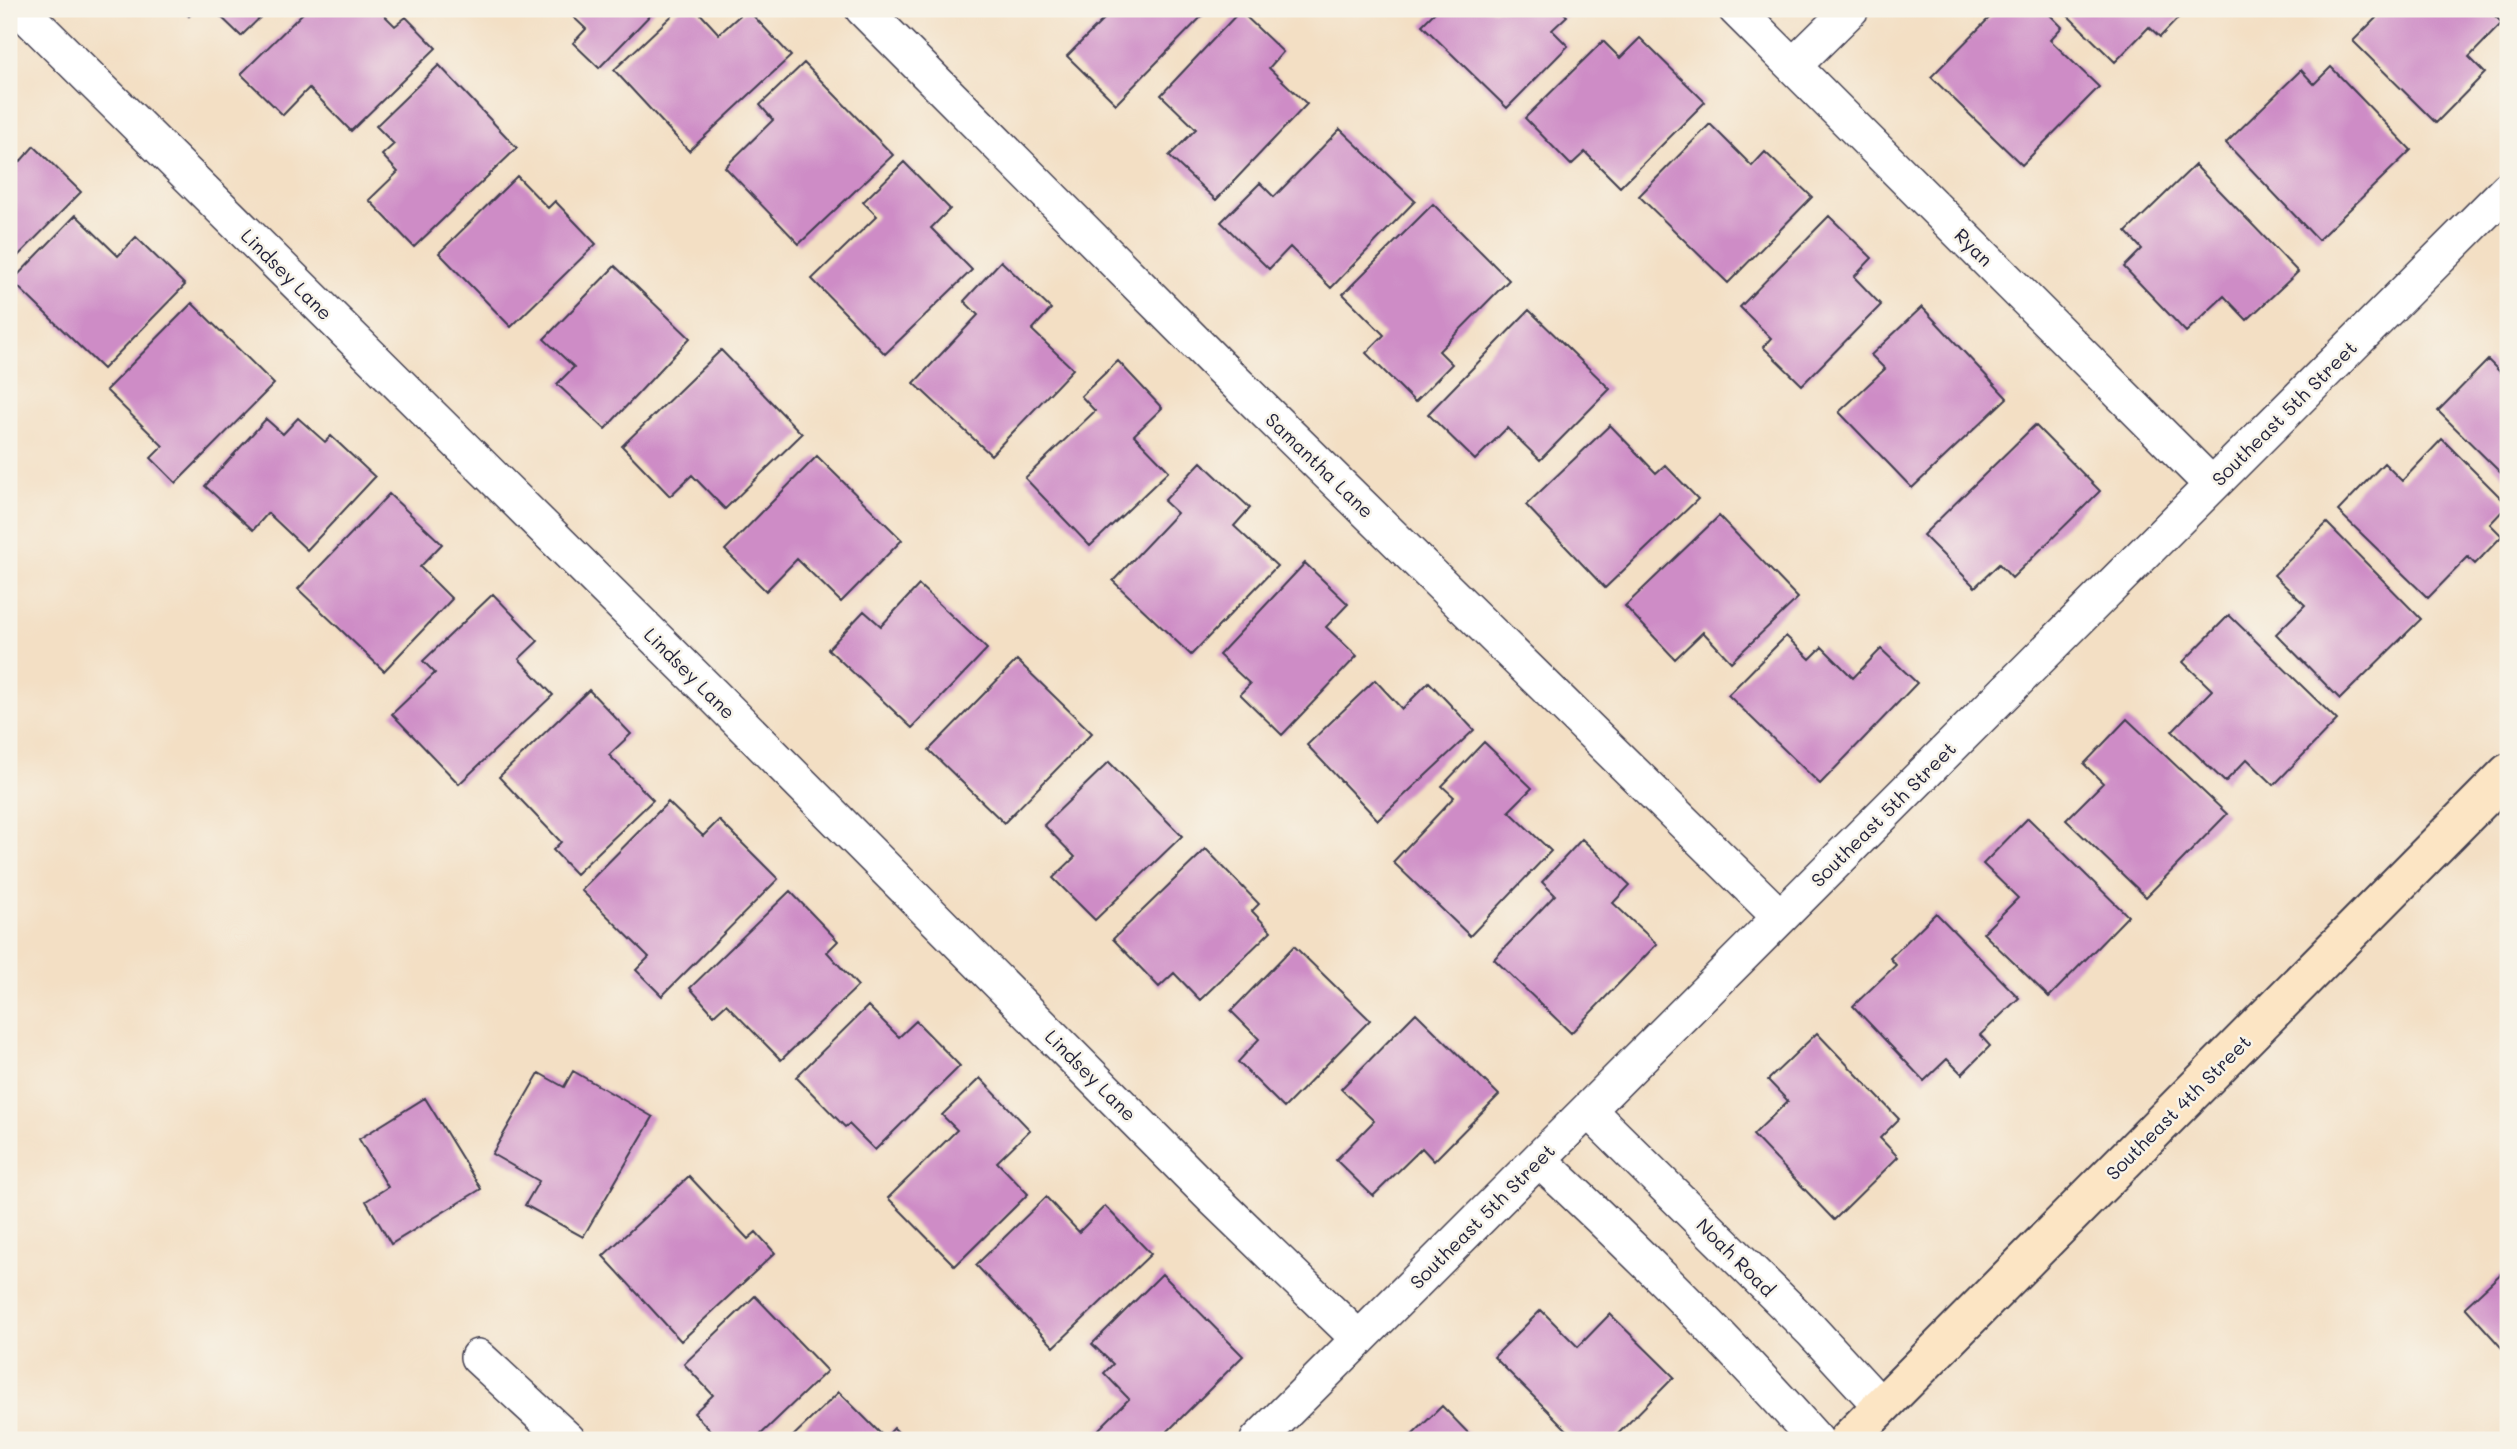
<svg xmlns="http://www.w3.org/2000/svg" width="2517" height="1449" viewBox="0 0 2517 1449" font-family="Mali,sans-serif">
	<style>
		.building { fill: #ce8cc6 }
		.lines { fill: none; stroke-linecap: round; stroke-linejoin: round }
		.minor-casing { stroke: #413e50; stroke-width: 38 }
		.secondary-casing { stroke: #413e50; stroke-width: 42 }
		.minor { stroke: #fff; stroke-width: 35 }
		.secondary { stroke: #fce5c4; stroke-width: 38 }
		.labels { text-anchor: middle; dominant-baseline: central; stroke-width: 5; stroke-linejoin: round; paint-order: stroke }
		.street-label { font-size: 19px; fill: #22223b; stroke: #f7f3e8 }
	</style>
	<rect width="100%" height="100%" fill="#f7f3e8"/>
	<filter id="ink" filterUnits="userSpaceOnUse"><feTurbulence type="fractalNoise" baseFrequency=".0143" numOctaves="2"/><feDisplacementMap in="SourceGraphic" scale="14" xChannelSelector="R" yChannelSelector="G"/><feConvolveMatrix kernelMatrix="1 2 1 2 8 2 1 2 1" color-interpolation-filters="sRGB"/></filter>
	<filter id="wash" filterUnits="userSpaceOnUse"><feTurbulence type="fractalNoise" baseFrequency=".00686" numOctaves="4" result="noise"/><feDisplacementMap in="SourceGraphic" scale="28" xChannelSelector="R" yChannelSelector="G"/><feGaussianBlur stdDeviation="1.57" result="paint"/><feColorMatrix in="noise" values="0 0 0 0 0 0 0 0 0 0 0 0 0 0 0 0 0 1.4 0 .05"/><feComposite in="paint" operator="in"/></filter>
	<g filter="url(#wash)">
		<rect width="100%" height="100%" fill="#f3dfc4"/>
		<g id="blocks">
			<!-- building -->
			<path class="building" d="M182,9h14l-7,7z
				M213,9h56l-28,27z
				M307,9h71l17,17 11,-9 30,31 -85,83 -42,-43 -26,27 -42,-41z
				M565,9h91l-57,59 -26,-25 13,-14z
				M679,9h17l23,25 28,-25 44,47 -102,95 -75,-81z
				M1093,9h116l-93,95 -49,-48 37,-37z
				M1438,9h122l7,7 -15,14 16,16 -61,62 -85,-83z
				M1998,9h46l18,18 -12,13 49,47 -77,78 -91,-88z
				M2061,9h126l-27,28 -11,-10 -34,35z
				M2366,9h122l14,14 -33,34 16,16 -49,50 -83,-82 23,-23z
				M1240,11l43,41 -14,16 38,36 -91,96 -47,-44 27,-27 -35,-34z
				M1640,38l65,64 -85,85 -35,-35 -14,13 -46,-47 78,-77 17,17z
				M804,63l89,92 -94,89 -74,-77 48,-47 -13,-15z
				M439,65l78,83 -103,99 -45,-47 29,-28 -16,-17 12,-11 -18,-18z
				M2331,67l80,83 -93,90 -92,-97 75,-73 13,14z
				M1710,124l42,42 13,-14 47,45 -84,86 -89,-87z
				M1340,129l75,72 -84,87 -41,-41 -21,22 -48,-47 39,-39 14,14z
				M34,146l47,46 -72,73v-112l10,10z
				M904,162l46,47 -19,19 41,42 -87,84 -73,-75 65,-63 -14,-14z
				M2195,165l103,107 -51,48 -23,-24 -38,36 -62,-65 18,-18 -16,-17z
				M517,176l31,32 7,-7 41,43 -85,83 -72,-74z
				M1433,204l76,76 -70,71 13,13 -37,38 -49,-49 18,-18 -41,-41z
				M76,215l42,41 18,-19 49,48 -82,84 -91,-88z
				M1829,216l43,42 -18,19 27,28 -79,80 -39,-38 8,-9 -31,-31z
				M1001,261l50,48 -19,21 41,39 -82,86 -77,-72 64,-68 -14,-14z
				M615,266l75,72 -85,91 -48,-45 17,-17 -30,-28z
				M192,303l82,81 -98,99 -25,-25 12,-12 -57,-56z
				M1922,307l85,91 -95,90 -73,-76 46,-43 -14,-14z
				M1529,310l81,79 -70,71 -33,-32 -32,32 -47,-46z
				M721,350l81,84 -77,75 -33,-34 -22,21 -48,-50z
				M2488,360l20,20v100l-70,-69z
				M1118,361l44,47 -28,27 35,36 -79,75 -65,-68 70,-67 -14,-15z
				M298,418l27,24 6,-6 44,41 -68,73 -39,-37 -15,17 -48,-44 61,-67 17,15z
				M1610,425l46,48 9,-8 33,34 -93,89 -79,-83z
				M2035,425l65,66 -88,87 -13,-14 -24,23 -52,-52z
				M2442,439l66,66 -18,19 12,12 -27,28 -7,-7 -40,41 -90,-87 46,-48 18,18z
				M817,456l85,84 -61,62 -44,-43 -31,32 -41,-41z
				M1201,462l49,46 -16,18 43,40 -86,89 -78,-74 64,-68 -13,-12z
				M389,494l53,50 -22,23 32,32 -68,72 -86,-82z
				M1719,516l79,82 -67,64 -28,-30 -28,27 -50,-53z
				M2327,523l94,96 -81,80 -64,-65 29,-29 -31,-30z
				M1305,563l43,41 -22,23 31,29 -75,79 -42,-41 10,-10 -31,-29z
				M919,585l68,64 -75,79 -84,-79 36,-38 17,15z
				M493,594l45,47 -19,18 34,36 -94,89 -67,-70 43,-41 -12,-12z
				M2229,615l108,105 -63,65 -27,-26 -22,23 -53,-51 40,-41 -29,-28z
				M1786,636l24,23 12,-12 31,31 28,-29 36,34 -97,101 -92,-89z
				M1017,660l75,73 -88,90 -75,-73z
				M1375,680l27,29 27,-27 45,48 -96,90 -71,-75z
				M589,690l42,44 -22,21 44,45 -77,74 -23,-24 8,-8 -62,-65z
				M2127,719l100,95 -81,83 -80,-77 37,-37 -19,-19z
				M1484,742l48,46 -23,23 42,40 -81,85 -77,-74 61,-65 -12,-11z
				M1109,762l73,74 -87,84 -42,-42 22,-21 -31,-32z
				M668,802l35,34 16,-16 59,59 -116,117 -26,-26 13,-13 -68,-67z
				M2028,818l100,98 -79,81 -66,-64 35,-35 -35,-34z
				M1582,839l48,46 -17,18 44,41 -86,89 -77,-74 61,-64 -13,-13z
				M1206,849l53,55 -7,7 19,20 -71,69 -26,-27 -15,14 -46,-48z
				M790,891l48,50 -11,11 31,34 -77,74 -55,-56 -12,11 -24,-27z
				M1936,913l83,85 -39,37 10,11 -28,28 -15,-15 -23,22 -71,-75 43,-41 -6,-7z
				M1294,946l76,74 -86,88 -46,-46 21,-23 -28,-28z
				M868,1006l31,31 17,-16 44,45 -85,84 -26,-26 -4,3 -49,-50z
				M1416,1013l83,82 -65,66 -12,-13 -49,48 -37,-36 38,-39 -33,-32z
				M1817,1033l82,86 -19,19 18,19 -64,63 -81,-85 35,-34 -20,-21z
				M573,1071l80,46 -70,120 -58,-32 14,-24 -47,-27 47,-81 25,14z
				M980,1078l50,52 -33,32 31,32 -73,72 -67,-68 69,-68 -15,-15z
				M425,1098l56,91 -90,55 -25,-43 22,-14 -29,-48z
				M689,1176l59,63 8,-7 19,21 -94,88 -78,-85z
				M1046,1197l33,35 26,-26 46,48 -97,93 -78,-82z
				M2507,1268l1,2v85l-43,-48z
				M1162,1274l81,82 -84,84h-55l-8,-8 33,-33 -25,-26 9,-9 -21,-20z
				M755,1296l72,75 -72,69h-36l-25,-27 19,-18 -29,-31z
				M1541,1310l37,37 32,-33 64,63 -62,63h-35l-83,-83z
				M839,1392l46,46 9,-10 12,12h-117z
				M1442,1406l33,34h-68z"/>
		</g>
	</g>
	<g filter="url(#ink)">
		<use href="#blocks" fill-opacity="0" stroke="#413e50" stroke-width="2"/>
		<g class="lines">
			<!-- minor casing -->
			<g class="minor-casing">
				<path id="minor" d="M20,9l692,685 502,505 145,140
					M863,9l355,356 562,552
					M1736,9l476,476
					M1793,66l58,-57
					M1588,1110l223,220 70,76
					M1539,1160c96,89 190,182 277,280
					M478,1357l90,83
					M1258,1440l1250,-1251"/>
			</g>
			<!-- secondary casing -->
			<g class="secondary-casing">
				<path id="secondary" d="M1848,1440l660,-667"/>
			</g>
			<!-- minor -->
			<use href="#minor" class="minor"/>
			<!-- secondary -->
			<use href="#secondary" class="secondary"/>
		</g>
	</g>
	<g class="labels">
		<!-- street labels -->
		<g class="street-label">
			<text transform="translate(1974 247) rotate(45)">Ryan</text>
			<text transform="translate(287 274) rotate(45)">Lindsey Lane</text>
			<text transform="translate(2284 413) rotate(-45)">Southeast 5th Street</text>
			<text transform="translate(1320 465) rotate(44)">Samantha Lane</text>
			<text transform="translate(690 673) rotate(45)">Lindsey Lane</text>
			<text transform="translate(1883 814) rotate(-45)">Southeast 5th Street</text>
			<text transform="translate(1091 1075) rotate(45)">Lindsey Lane</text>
			<text transform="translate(2178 1107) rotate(-45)">Southeast 4th Street</text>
			<text transform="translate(1482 1216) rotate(-45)">Southeast 5th Street</text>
			<text transform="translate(1736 1257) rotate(45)">Noah Road</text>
		</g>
	</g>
	<!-- margin -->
	<rect width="2517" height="1449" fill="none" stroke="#f7f3e8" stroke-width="35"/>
</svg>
